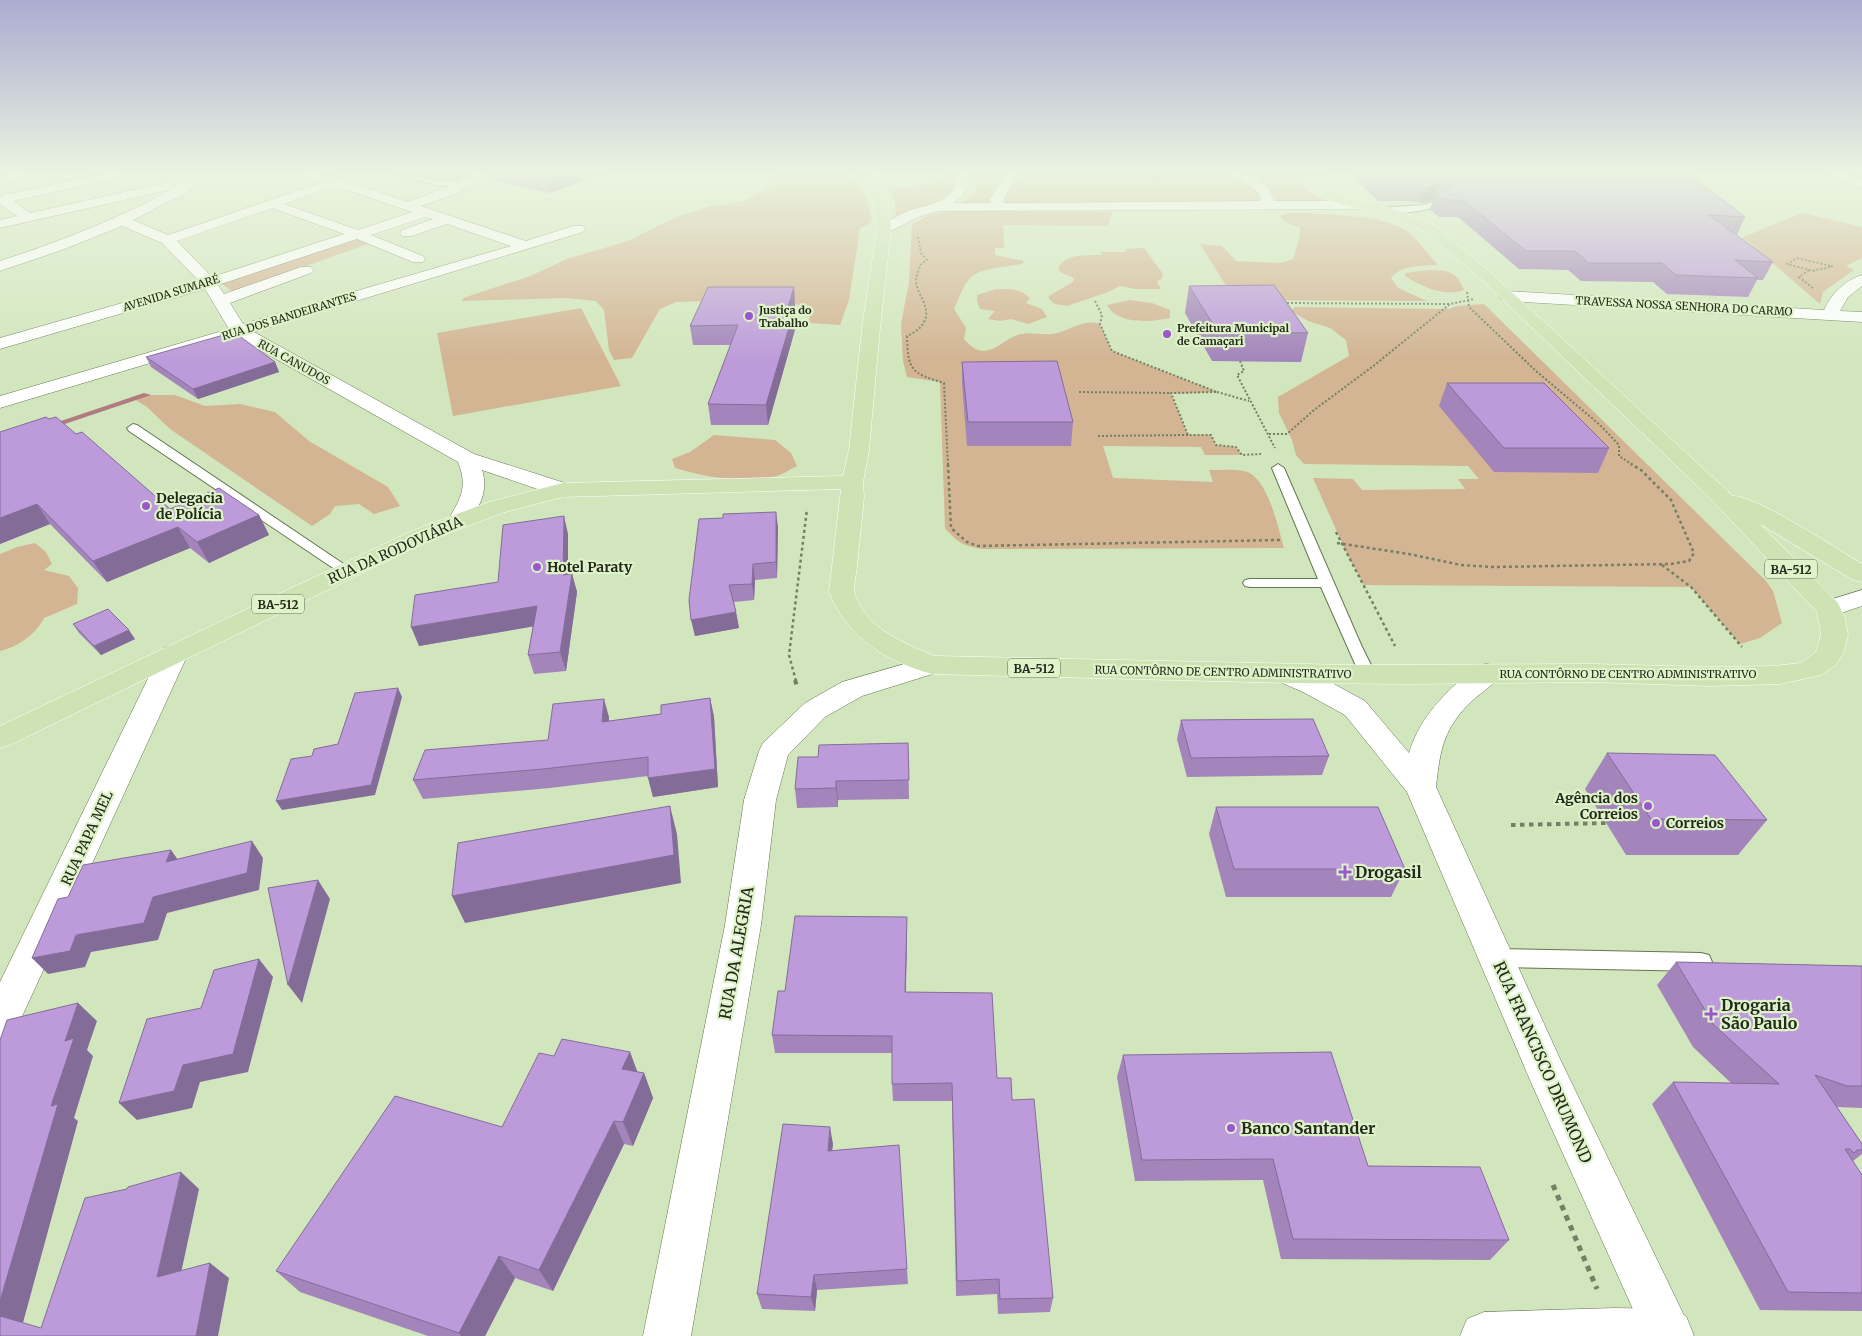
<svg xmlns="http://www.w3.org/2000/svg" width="1862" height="1336" viewBox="0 0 1862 1336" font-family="Merriweather,serif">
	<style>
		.green { fill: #d3b493 }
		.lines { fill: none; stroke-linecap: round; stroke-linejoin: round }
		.stream { fill: #b17c80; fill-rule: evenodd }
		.lane-casing { stroke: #647551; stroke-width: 2 }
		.street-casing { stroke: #647551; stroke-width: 1 }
		.secondary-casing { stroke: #647551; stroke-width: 1 }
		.primary-casing { stroke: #fff; stroke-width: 1 }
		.path-far3 { stroke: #738065; stroke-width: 2; stroke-dasharray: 2 2; stroke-linecap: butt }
		.path-far2 { stroke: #738065; stroke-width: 2.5; stroke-dasharray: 3 3; stroke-linecap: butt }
		.path-far1 { stroke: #738065; stroke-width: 4; stroke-dasharray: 4.5 4.5; stroke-linecap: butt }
		.path { stroke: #738065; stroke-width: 5; stroke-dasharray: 5.5 5.5; stroke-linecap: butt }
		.lane { fill: #fff; fill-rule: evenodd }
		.street { fill: #fff; fill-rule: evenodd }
		.secondary { fill: #fff; fill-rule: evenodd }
		.primary { fill: #cde3b4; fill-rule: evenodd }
		.wall { fill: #a385bb; fill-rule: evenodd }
		.shaded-wall { fill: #846c99 }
		.building { fill: #bd9bda; stroke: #846c99 }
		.poi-dot { fill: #9b57cc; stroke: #dff3ca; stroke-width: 2 }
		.labels { text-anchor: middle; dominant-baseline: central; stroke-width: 4.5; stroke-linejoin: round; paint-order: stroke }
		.far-street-label { font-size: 11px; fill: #232a1b; stroke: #dff3ca }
		.far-poi-label { font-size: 11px; font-weight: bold; fill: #232a1b; stroke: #dff3ca; text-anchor: start }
		.shield { fill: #dff3ca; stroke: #5b6650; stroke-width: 1 }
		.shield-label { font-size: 12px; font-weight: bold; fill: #232a1b }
		.poi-label { font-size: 14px; font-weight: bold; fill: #232a1b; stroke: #dff3ca; text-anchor: start }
		.street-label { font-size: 14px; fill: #232a1b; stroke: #dff3ca }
		.near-poi-label { font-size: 16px; font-weight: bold; fill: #232a1b; stroke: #dff3ca; text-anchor: start }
		.near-street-label { font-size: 16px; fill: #232a1b; stroke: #dff3ca }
	</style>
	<rect width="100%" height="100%" fill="#d2e6bd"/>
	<!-- green -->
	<path class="green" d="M781,174c16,0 63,-5 74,5 9,9 14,28 17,40l-4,6 -8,3 -11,72 -9,25 -31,-2 1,-14 -17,-6 -24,-4 -93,3 -16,7 -28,49 -18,2 -5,-10 -5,-40 -8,-9 -31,-3 -103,3 1,-3 67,-22 37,-17 61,-18 48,-24 40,-13 3,2 26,-6 32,-17 -10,-3z
		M945,174h9c15,21 -44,39 -58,45l-1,-19 -7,-13c14,1 51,1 57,-13z
		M975,174h34l-17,26 2,3h-31l14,-13z
		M1021,174h210l22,11 10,14 -9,5h-245l-4,-2 -1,-3z
		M1256,174h50l-5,6c6,15 24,19 40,24h-67l3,-3z
		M957,210l155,2 -4,14 -105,-1 1,23h-9v7l29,6 -2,3c-16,3 -38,3 -51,13 -8,8 -12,22 -17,32l12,19 -2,11c23,28 38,-2 57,-5 10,-2 21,1 31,0 18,-2 29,-16 48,-10l12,27 105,41 -46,2 17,41h23l5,10 20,2 6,8h-37l-4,-8 -98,-1 10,32 100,4 -4,-12c11,0 24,-1 35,1 24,5 34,57 40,77l-301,1c-20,-3 -25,-6 -38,-21l-5,-146 -33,-5 -4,-16 -2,-37 8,-42 3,-58 17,-9z
		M1290,213c30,1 92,1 117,18 11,9 21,23 31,34 -16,1 -36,-1 -47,13l7,10 29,13 -192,-1 -35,-56 22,2 14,15 44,2 13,-4 7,-23v-8l-16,-6 -4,-6z
		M1802,213l60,14v31l-16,8 8,4 -31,22 -3,12 -72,-62 -9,-3z
		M356,238l15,5 -139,49 -12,-10z
		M1144,248l19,26 -1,4 -5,4 4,7h-27l-14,-3 -12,6 -41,14 -12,-2 -6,-5v-3l24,-14 1,-4 -12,-5 -4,-4c7,-16 29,-14 44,-14l-1,-3h25l-1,-3z
		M1429,270c19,1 27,0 35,20 -19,7 -42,-3 -59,-14v-3z
		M996,289c13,0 24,-1 34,9l-4,5 16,6 5,8 -19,7 -17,-5 -11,2 -12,-2 7,-8 -15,-2 -3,-8v-6z
		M1130,300l22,3 18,7v8c-19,4 -52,7 -63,-13z
		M1484,304l282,277 7,10 9,32 -22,15 -20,6 -49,-57 -327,-2 -17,-31 -34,-76 40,1 9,11 103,-1 -7,-10h21l-11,-13 -164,-2 -8,-9 -4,-15 -13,-27 -1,-16 71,-41 -3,-16 -16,-12 -22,-7 -17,-10 4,-4 154,2 8,-3z
		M581,308l40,78 -168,30 -16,-83z
		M147,395h28l30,11 35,-2 35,8 34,29 79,46 12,19 -26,8 -15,-10 -24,2 -5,8 -18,12 -142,-97 -23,-22 -13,-8z
		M714,435l61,5 16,13 6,13c-8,4 -17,10 -25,11 -32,6 -67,0 -97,-9l-3,-9 18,-7z
		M35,543l11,9 6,12 -8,6 25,6 9,12 -1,16 -33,14c-8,16 -26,29 -44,33v-97l17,-7z"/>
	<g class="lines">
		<!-- stream -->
		<path class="stream" d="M144,393l7,2 -101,34 -7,-2z"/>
		<!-- lane casing -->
		<g class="lane-casing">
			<path id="lane" d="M399,174h11l25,7 28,1 4,2 -4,2 -28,-1z
				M1412,174h7l27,24v4c-14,10 -53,13 -70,10l-1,-2 4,-2 44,-3 15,-5z
				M133,424l4,1 217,146 -2,3h-10l-213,-143 -2,-3z
				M1278,464l6,4 78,179 14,28 -2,4 -6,1 -6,-1 -2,-4 -39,-88h-71l-5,-1 -2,-3 2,-3 5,-1h68l-46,-111z
				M1496,949l205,4 8,2 3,7 -3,7 -8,2 -205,-4 -8,-2 -3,-7 3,-7z"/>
		</g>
		<!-- street casing -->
		<g class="street-casing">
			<path id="street" d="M10,174h20l-2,3 -28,7v-8z
				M102,174h22l-6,4 -105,23 17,12 139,-31 6,4 -6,4 -169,38v-8l17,-4 -17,-12v-6l4,-3z
				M306,174h17l85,28 37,-14 30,-14h15l-2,3 -33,17 -34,12 105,35 47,-15h10l2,3 -2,3 -329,100 220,122 97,31 3,5 -3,5 -8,2 -8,-2 -73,-25c7,21 -3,38 -15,55l-8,2 -8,-2 -3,-5c13,-22 20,-33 10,-58l-221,-125 -237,71v-12l229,-67 -24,-40 -205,60v-11l199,-57 -37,-38 -40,-17 -60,24 -62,21v-10c53,-17 104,-37 154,-62 11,-5 34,-23 44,-21l2,3 -18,14 -49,25 35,15 155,-53 -15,-5zM335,186l77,26 -54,18 -74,-26zM272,208l72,26 -132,43 -35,-36zM425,217l8,2 -31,11 -2,3 2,3h10l35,-12 64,22 -268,78 -13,-21 81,-30 3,-3 -3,-3h-10l-77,27 -6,-9 139,-46 56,23h10l2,-3 -2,-3 -52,-21z
				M1827,174h17l18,6v8l-33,-11z
				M1862,275v11l-14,11 -8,14 22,1v10l-355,-21 -6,-2 -2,-3 2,-3 6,-2 317,19c7,-16 21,-30 38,-35z
				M1862,590v16l-33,11 -9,-2 -4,-6 4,-6z
				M174,645l10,3 4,6 -174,380 -14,6v-58l160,-328 4,-6z
				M932,656l10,3 4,6 -4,6 -80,25 -37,21 -37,38 -12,45 -15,125 -70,411h-48l82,-411 19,-125 15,-49 4,-8 42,-40 37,-21z
				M1615,1308l54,1 17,7 7,17 -1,3h-232l7,-17 17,-7z"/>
		</g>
		<!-- secondary casing -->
		<g class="secondary-casing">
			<path id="secondary" d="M953,174h12l4,11 -7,11 -9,7h38l-2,-3 17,-26h12l-15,26 1,3 255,-2 2,-1c-3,-16 -22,-16 -31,-26 18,-2 40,7 44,27h86l7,4 -7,4 -421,2 -21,6 -29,15h-10l-2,-3 2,-3c10,-5 19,-11 29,-15 15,-6 41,-7 48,-26z
				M1283,664l40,14 42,23 44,52c9,-30 30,-55 54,-75 7,-5 14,-13 23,-14 4,0 8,2 12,3l4,6c-7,11 -19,18 -29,27 -29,27 -33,49 -37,87l125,274 133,275h-49l-112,-249 -126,-295 -62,-77 -42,-23 -30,-13 -4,-6 4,-6z"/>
		</g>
		<!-- primary casing -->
		<g class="primary-casing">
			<path id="primary" d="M859,174c15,-1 29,4 44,4 12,0 23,-5 35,-4 -13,16 -41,12 -59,9l8,16 4,30 -11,99 -11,122 -6,32 1,15c-2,23 -5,46 -7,70 -1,8 -4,19 -2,27 10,34 50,50 80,62l415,9 242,-1 118,3 63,-1 28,-3 15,-11 5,-17 -4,-23 -107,-114 -230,-220 -56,-47 -31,-13 -66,-18 -17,-10 -5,-7v-5l5,-4h14l-7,6v2l20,12 66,18 31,13 56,47 243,224c20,-2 108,55 129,68v18l-9,-2 -93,-56 78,79 7,15 3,17 -4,17 -8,13 -15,10 -41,9 -70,2 -118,-4 -182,2 -119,-1 -359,-9c-47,-13 -84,-36 -103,-82l12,-103 -278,8 -58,15 -77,29 -418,204 -10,3v-22l412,-195 77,-29 74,-19 280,-7 6,-26 13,-122 15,-99 -4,-30 -8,-20z"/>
		</g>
		<!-- path-far3 -->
		<path class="path-far3" d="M1153,174l5,9
			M918,237l3,16 6,7 -7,5c-1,5 -4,11 -4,15 0,10 7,18 9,26 5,15 -6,25 -18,30 1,35 4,37 37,47l4,82
			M1797,258l34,8c-7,4 -12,2 -18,5l-26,-7z
			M1831,266l4,1
			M1809,270l-10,7 15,12
			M1467,292l2,15 67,64 64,54 19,20v11l14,9
			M1095,301l7,14 -2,9 12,27 105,41 -46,1 17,42h23l5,10 20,2 6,8 19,-1
			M1283,303l167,1
			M1240,361l4,10 -7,4 38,73
			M1079,392l92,1
			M1217,392l32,9
			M1269,434h18l27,-24 58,-43 78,-63 24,-5
			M1098,436l90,-1"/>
		<!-- path-far2 -->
		<path class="path-far2" d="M948,464l3,64 16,14 11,4 302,-6
			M1336,532l59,114
			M1337,543l72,11 52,11 32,2 178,-3 18,-3 5,-8 -23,-53 -30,-30 -10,-6
			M1662,565l29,22 51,60
			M796,681l-7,-26 18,-146"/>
		<!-- path-far1 -->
		<path class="path-far1" d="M795,680l2,6
			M1511,825l95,-2"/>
		<!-- path -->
		<path class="path" d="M1553,1185l44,104"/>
		<!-- lane -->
		<use href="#lane" class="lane"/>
		<!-- street -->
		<use href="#street" class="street"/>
		<!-- secondary -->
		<use href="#secondary" class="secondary"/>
		<!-- primary -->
		<use href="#primary" class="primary"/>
	</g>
	<!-- wall -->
	<path class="wall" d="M420,174h51l-14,6 -20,-1z
		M486,174h116l-52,19 -63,-14z
		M1351,174h338l56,43 -8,18h-1l37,27 -10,18h-6l-9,17 -81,-3 -14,-12 -72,-1 -13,-11 -49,-1 -61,-52h-19l-9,-7 3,-10 -12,3 -11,-2h-32zM1438,189l3,3 -5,1z
		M1189,286l119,47 -7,29 -89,-1 -27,-48z
		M794,287l2,39 -28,99h-57l-3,-21 23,-59h-38l-3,-19z
		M146,357l129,5 4,10 -81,27 -47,-32z
		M962,362l111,60 -2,24h-104l-5,-62z
		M1447,383l162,65 -11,25 -104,-1 -55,-66z
		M49,419l27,15 94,75 89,6 10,20 -60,28 -19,-15 -83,34 -57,-58 -50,20v-112z
		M778,527l-1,51 -22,2 -1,20 -20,2 5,26 -44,8 -6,-36z
		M568,534v40h4l5,18 -11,79 -32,3 -6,-19 5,-29 -114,20 79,-64z
		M73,624l62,15 -34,16 -22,-22z
		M710,698l4,19 4,70 -65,10 -5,-21 -98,12 -127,11 -10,-19 135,-40 61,-23v4l52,-7z
		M1181,720l148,36 -7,19 -135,2 -10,-38z
		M908,743l1,56 -71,1v7l-41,1 -2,-19 23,-32z
		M1607,753l160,67 -29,35h-112l-41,-66z
		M1216,807l189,62 -14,28h-165l-17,-63z
		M907,936l-1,56 91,86 15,22 41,198 -3,14 -52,2 -1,-20 -41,2 -4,-195h-59l-1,-17v-31h-117l-3,-18 13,-44z
		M1676,962l186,4v142l-25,-1 25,37v10l-9,7 9,14v136l-102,-1 -108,-206 21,-22 58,1 -38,-36 -36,-62z
		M630,1052l7,20 7,1 9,25 -20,48 -9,-2 -71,147 -38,-13 -30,58h-57l-128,-44 -24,-21 226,-144 52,-71z
		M1123,1055l386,185 -19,20 -209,-1 -18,-79 -128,1 -18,-104z
		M833,1144l-1,6 75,119 1,15 -91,6 -2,21 -53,-2 -5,-15z"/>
	<!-- shaded-wall -->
	<path class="shaded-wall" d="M455,174h16l-14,6z
		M546,174h56l-52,19z
		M1440,183l-4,11h-1l-2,6 -12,3 5,-16z
		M794,287l2,39 -28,99 -2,-20 22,-98z
		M275,362l4,10 -81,27 -5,-10z
		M37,504l13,20 -50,20v-26z
		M776,512l2,15 -1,51 -1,-16z
		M259,515l10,20 -60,28 -12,-21z
		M564,516l4,18v59l-5,-18z
		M178,527l12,21 -83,34 -14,-21z
		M753,564l2,16 -1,20 -2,-16z
		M572,574l5,18 -11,79 -6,-19z
		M537,606l5,19 -123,21 -8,-19z
		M736,612l3,16 -44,8 -4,-16z
		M129,630l6,9 -34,16 -7,-9z
		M398,688l4,9 -27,98 -93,15 -6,-9z
		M710,698l4,19 4,70 -65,10 -5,-19z
		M604,699l5,18 -2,24 -5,-19z
		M836,781l2,19v7l-2,-19z
		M670,806l7,28 4,49 -216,40 -13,-27z
		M252,841l11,17 -4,32 -92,23 -9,27 -67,12 -6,15 -37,7 -16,-16 121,-61z
		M171,850l12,17 -17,-5z
		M318,880l12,19 -28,104 -14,-18z
		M907,917v19l-2,74v-18z
		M259,959l14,18 -25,95 -48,10 -8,26 -55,12 -18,-17 64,-38z
		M78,1003l19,18 -10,29 6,6 -19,62 4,3 -57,209 -21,-13v-16l51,-195 14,-65z
		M630,1052l9,24 -17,-7z
		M644,1073l9,25 -20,48 -10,-24z
		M614,1121l10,23 -71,147 -14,-21z
		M830,1127l3,17 -3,23 -2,-16z
		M181,1172l18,17 -22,103 -20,-15z
		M499,1256l16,22 -30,58h-24l-2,-3z
		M210,1263l19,15 -11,58h-22z
		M814,1275l3,15 -2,21 -4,-14z"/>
	<!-- building -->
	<path class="building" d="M1372,174h58l10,9 -14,4 -11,-3h-32z
		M1444,174h245l56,43 -36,-2 64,47 -38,-2 23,18 -82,-3 -14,-12h-73l-14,-12h-49l-63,-51h-19l-9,-6 17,-7 1,-5z
		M1274,285l34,48 -90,-1 -29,-46z
		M708,287h86l-6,20h7l-29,98 -58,-1 30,-79 -48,1z
		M234,332l41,30 -82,27 -47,-32z
		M1057,361l16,61h-105l-6,-60z
		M1447,383h97l65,65h-105z
		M46,417l3,2 7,-2 20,17 6,-2 88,77 49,-21 40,27 -62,27 -19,-15 -85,34 -56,-57 -37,14v-86z
		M776,512v50l-23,2 -1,20 -23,1 7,27 -45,8 -2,-20 10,-81 24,-1v-4z
		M564,516l-1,59 9,-1 -12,78 -32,3 9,-49 -126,21 4,-32 83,-13 5,-57z
		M108,609l21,21 -35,16 -21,-22z
		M398,688l-27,97 -95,16 15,-42 21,-3 2,-7 24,-5 17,-51z
		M710,698l5,71 -67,9v-21l-105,12 -130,11 12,-30 123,-10 5,-36 51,-5 -2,23 59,-8v-9z
		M1313,719l16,37 -138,2 -10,-38z
		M908,743l1,37 -73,1v7l-41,1 3,-32h20l1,-12z
		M1607,753l108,2 52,65 -116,-1z
		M670,806l4,49 -222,41 6,-53z
		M1216,807h162l27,62h-171z
		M252,841l-5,32 -94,24 -9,26 -68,12 -6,16 -38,7 26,-59 10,-2 15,-32 88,-15 -5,12z
		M318,880l-30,105 -20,-97z
		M795,916l112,1 -2,75 87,1 5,85h14l1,22 22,-1 19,199 -53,1 -1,-20 -42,2 -5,-198 -60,1v-48l-120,-1 6,-44h7z
		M259,959l-26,95 -50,11 -9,26 -55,12 28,-84 54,-11 13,-38z
		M1676,962l186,4v120h-15l-32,-11 47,69v6h-5l-3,3 -4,-4h-5l17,26v118l-74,-1 -115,-210 106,2 -65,-59z
		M78,1003l-13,38 9,-3 -23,68 7,-2 -58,197v-261l7,-20z
		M562,1039l68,13 -8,17 22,4 -21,49 -9,-1 -75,149 -40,-14 -40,77 -183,-62 119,-175 107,31 37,-74 15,3z
		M1331,1052l37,114 112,1 29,73 -216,-1 -20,-80 -131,1 -19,-105z
		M783,1124l47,3 -2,24 71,-6 8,124 -93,6 -3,22 -54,-3z
		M181,1172l-24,105 53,-14 -14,73h-196v-20l41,12 44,-130 42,-9 1,-2z"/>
	<!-- sky -->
	<linearGradient id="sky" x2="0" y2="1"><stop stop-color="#aaacd0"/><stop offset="0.48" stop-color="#ebf4e1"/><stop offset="1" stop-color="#ebf4e1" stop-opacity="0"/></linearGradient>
	<rect width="1862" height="361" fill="url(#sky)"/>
	<!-- markers -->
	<g class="poi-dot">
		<circle cx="749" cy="316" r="5"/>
		<circle cx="1167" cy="334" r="5"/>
		<circle cx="146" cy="506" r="5"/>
		<circle cx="537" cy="567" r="5"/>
		<circle cx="1648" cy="806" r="5"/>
		<circle cx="1656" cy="823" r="5"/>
		<path d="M1342.5 864.5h5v5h5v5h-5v5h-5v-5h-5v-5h5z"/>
		<path d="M1708.5 1006.5h5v5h5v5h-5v5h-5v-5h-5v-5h5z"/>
		<circle cx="1231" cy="1128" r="5"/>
	</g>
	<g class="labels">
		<!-- far-street labels -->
		<g class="far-street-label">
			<text transform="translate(171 293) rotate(-17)">AVENIDA SUMARÉ</text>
			<text transform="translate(1684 306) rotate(3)">TRAVESSA NOSSA SENHORA DO CARMO</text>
			<text transform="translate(289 316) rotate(-17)">RUA DOS BANDEIRANTES</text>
			<text transform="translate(294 362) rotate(29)">RUA CANUDOS</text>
			<text transform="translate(1223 672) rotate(1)">RUA CONTÔRNO DE CENTRO ADMINISTRATIVO</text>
			<text x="1628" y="674">RUA CONTÔRNO DE CENTRO ADMINISTRATIVO</text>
		</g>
		<!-- far-poi labels -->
		<g class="far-poi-label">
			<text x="759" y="310">Justiça do<tspan x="759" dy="13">Trabalho</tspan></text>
			<text x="1177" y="328">Prefeitura Municipal<tspan x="1177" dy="13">de Camaçari</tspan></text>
		</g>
		<!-- shield labels -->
		<g class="shield">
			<rect x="1765" y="559.5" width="52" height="19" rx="4"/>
			<rect x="252" y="594.5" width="52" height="19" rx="4"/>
			<rect x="1008" y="658.5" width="52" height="19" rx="4"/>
		</g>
		<g class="shield-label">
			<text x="1791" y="569">BA-512</text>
			<text x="278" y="604">BA-512</text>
			<text x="1034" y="668">BA-512</text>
		</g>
		<!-- poi labels -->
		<g class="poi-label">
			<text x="156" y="498">Delegacia<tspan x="156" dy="16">de Polícia</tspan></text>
			<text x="547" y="567">Hotel Paraty</text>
			<text x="1638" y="798" text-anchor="end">Agência dos<tspan x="1638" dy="16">Correios</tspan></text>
			<text x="1666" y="823">Correios</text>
		</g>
		<!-- street labels -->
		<g class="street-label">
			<text transform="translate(395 550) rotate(-24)">RUA DA RODOVIÁRIA</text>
			<text transform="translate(87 838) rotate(-65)">RUA PAPA MEL</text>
		</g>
		<!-- near-poi labels -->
		<g class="near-poi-label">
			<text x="1355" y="872">Drogasil</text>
			<text x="1721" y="1005">Drogaria<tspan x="1721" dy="18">São Paulo</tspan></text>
			<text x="1241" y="1128">Banco Santander</text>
		</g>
		<!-- near-street labels -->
		<g class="near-street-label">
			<text transform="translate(736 953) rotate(-80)">RUA DA ALEGRIA</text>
			<text transform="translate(1543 1062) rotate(66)">RUA FRANCISCO DRUMOND</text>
		</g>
	</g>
</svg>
